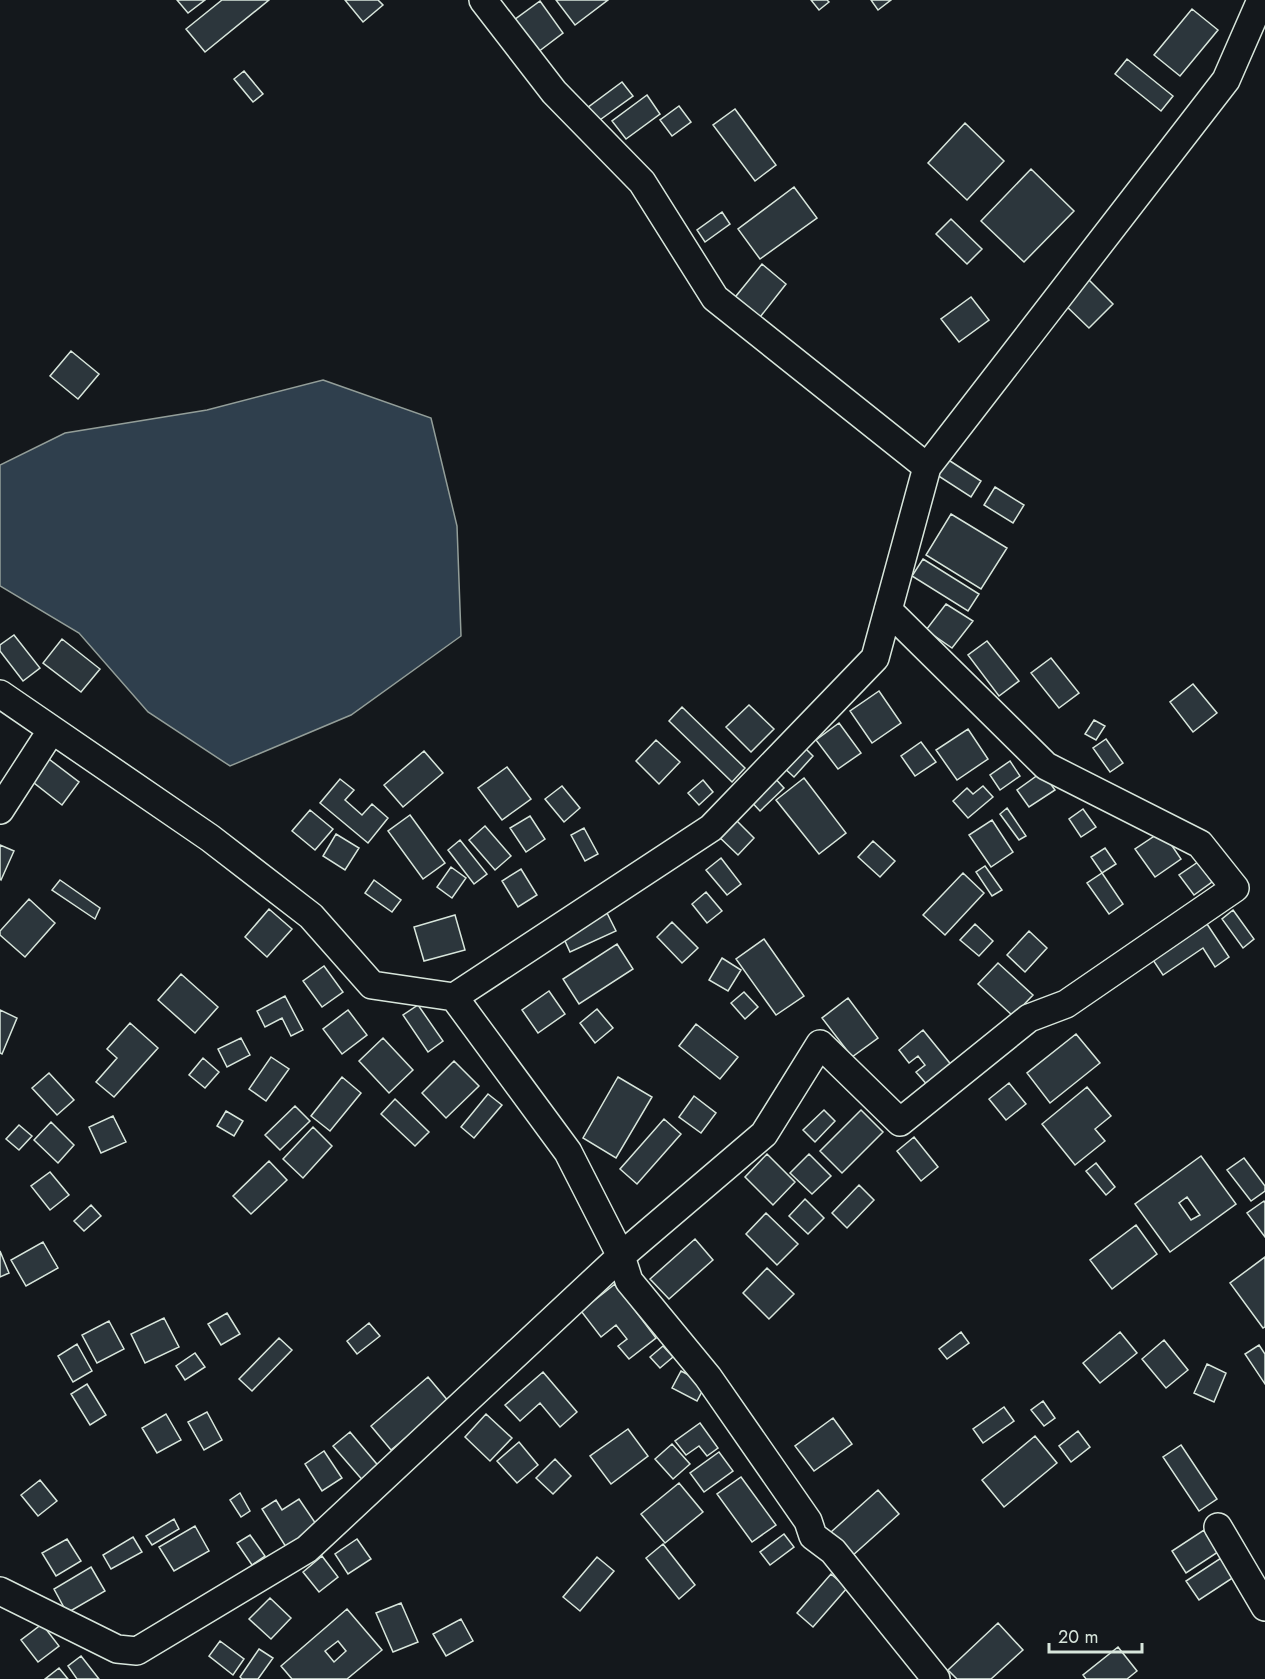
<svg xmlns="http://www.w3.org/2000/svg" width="1265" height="1679" viewBox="0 0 1265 1679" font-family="Jost,sans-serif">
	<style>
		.water { fill: #2f3f4d; stroke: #939e99; stroke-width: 1.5 }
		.building { fill: #2c363c; stroke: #d8e6dc; stroke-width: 1.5; fill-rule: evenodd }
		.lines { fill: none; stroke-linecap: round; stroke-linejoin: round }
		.street-casing { stroke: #d8e6dc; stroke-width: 30 }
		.street { stroke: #14181c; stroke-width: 27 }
	</style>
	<rect width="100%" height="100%" fill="#14181c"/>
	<!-- water -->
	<path class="water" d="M323,380l108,38 26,108 4,110 -110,79 -121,51 -82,-54 -69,-79 -79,-47v-121l65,-32 142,-23z"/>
	<!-- building -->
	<path class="building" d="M177,0h28l-17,13z
		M222,0h47l-64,52 -19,-23z
		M345,0h33l5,5 -20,17z
		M556,0h52l-33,25z
		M811,0h16l2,2 -10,8z
		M871,0h20l-13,10z
		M540,1l23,32 -25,19 -24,-32z
		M1192,9l26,21 -38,46 -26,-21z
		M1127,59l46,37 -12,15 -46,-37z
		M244,71l19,23 -10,8 -19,-23z
		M622,82l11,14 -36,26 -10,-14z
		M647,95l13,19 -34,25 -14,-18z
		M679,106l12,16 -19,14 -12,-16z
		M735,109l41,56 -21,16 -42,-56z
		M965,123l39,38 -37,39 -39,-37z
		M1031,169l43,42 -50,51 -43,-41z
		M794,187l23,31 -57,41 -22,-30z
		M722,212l8,12 -25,18 -8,-12z
		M951,219l31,30 -15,15 -31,-30z
		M762,264l24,20 -29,37 -25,-20z
		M1086,277l27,27 -24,24 -27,-26z
		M971,297l18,23 -30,22 -18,-23z
		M71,351l28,23 -21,25 -28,-23z
		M947,459l34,22 -10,16 -34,-22z
		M995,487l29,18 -11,18 -29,-18z
		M951,514l56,34 -26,41 -55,-34z
		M923,559l56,35 -11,17 -56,-35z
		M946,604l27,17 -21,27 -26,-18z
		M14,635l26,33 -17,13 -23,-30v-6z
		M62,639l38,30 -19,23 -38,-29z
		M987,641l32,40 -20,15 -31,-41z
		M1051,658l28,35 -20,15 -28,-35z
		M1193,684l24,29 -24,19 -23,-30z
		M879,691l22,32 -29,20 -22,-32z
		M749,705l25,24 -23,23 -25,-25z
		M682,707l63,61 -13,14 -63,-61z
		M1094,720l11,6 -9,14 -11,-6z
		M839,723l22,30 -23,16 -22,-29z
		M968,729l20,30 -31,21 -21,-30z
		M1106,739l17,24 -13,9 -17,-24z
		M656,740l24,22 -21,22 -23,-23z
		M921,742l15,20 -21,14 -14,-20z
		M802,745l11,11 -19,21 -11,-10z
		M424,751l19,22 -40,34 -19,-22z
		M41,753l38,29 -17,23 -38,-30z
		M1010,761l10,15 -20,14 -10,-15z
		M507,767l24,32 -29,21 -24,-32z
		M1042,772l13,18 -26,17 -12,-17z
		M772,775l12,13 -24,23 -13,-14z
		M804,778l42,55 -27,21 -43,-54z
		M340,779l14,11 -9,10 17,15 10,-11 16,14 -20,25 -48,-40z
		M703,780l10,12 -14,13 -11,-12z
		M562,786l18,22 -16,14 -19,-23z
		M983,786l10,11 -25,21 -15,-17 14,-13 6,6z
		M1007,808l19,28 -7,4 -19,-26z
		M1083,809l13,18 -15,10 -12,-18z
		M310,810l23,19 -18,21 -23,-19z
		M410,815l35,48 -22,16 -35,-48z
		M530,816l15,23 -19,13 -16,-24z
		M733,817l21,21 -16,17 -22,-21z
		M992,820l21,32 -22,15 -22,-32z
		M485,826l26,30 -16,14 -26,-30z
		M584,828l14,26 -13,7 -14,-26z
		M1162,831l19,28 -26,18 -20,-28z
		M336,834l23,14 -14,22 -22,-14z
		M460,840l27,34 -13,10 -26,-34z
		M873,841l22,20 -15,16 -22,-20z
		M0,845l14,6 -13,29 -1,-1z
		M1105,848l11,16 -14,9 -11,-16z
		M721,858l20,26 -14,11 -21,-25z
		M1198,862l14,20 -18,13 -15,-20z
		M985,866l17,24 -10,6 -16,-24z
		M451,867l15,11 -14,20 -15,-11z
		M521,869l16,26 -19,12 -16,-26z
		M963,873l21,20 -39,42 -22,-20z
		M1102,873l21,31 -14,10 -22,-31z
		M60,880l40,28 -5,11 -43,-29z
		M374,880l27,20 -9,12 -27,-19z
		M706,892l16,19 -15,12 -15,-19z
		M29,899l26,24 -30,34 -25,-22v-4z
		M269,909l23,20 -25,28 -22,-20z
		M605,909l11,22 -46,21 -10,-22z
		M1233,910l21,29 -11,9 -21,-29z
		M455,915l10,35 -41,11 -10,-34z
		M672,922l26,26 -16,15 -25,-26z
		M975,924l18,17 -14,15 -19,-16z
		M1207,924l22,33 -14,10 -12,-19 -40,27 -10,-15z
		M1029,931l18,17 -22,24 -18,-17z
		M764,939l40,57 -28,19 -40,-56z
		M617,944l16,25 -54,35 -16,-25z
		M722,958l19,12 -13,21 -19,-11z
		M998,963l35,32 -20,21 -35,-32z
		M324,966l19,26 -21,15 -19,-26z
		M181,974l37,33 -23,26 -37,-33z
		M549,991l16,23 -27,19 -16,-23z
		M744,992l14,15 -13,12 -14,-16z
		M285,996l18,34 -12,6 -9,-18 -17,9 -8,-16z
		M848,998l30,40 -26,19 -30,-39z
		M418,1005l25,36 -15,11 -25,-37z
		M597,1009l16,19 -18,15 -15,-20z
		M0,1010l17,8 -15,36 -2,-1z
		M348,1010l19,25 -25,19 -19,-25z
		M130,1023l28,25 -44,49 -18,-15 21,-24 -10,-9z
		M696,1024l42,33 -18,22 -41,-33z
		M923,1030l30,37 -24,20 -13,-15 9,-7 -7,-9 -9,7 -10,-13z
		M1076,1034l24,29 -50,40 -23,-30z
		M241,1038l9,17 -23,12 -9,-18z
		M383,1038l30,32 -24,23 -30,-32z
		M271,1057l18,12 -23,32 -17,-12z
		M203,1058l16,14 -14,16 -16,-13z
		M454,1061l25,25 -33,32 -24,-25z
		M49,1073l25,27 -17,15 -25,-27z
		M342,1077l19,16 -31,38 -19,-15z
		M618,1077l34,20 -36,61 -33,-20z
		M1009,1083l17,21 -20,16 -17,-21z
		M1087,1087l24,29 -16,13 10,12 -30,24 -33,-41z
		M488,1094l14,11 -28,33 -13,-11z
		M694,1096l22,17 -15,20 -22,-16z
		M395,1099l34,33 -14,14 -34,-32z
		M295,1106l15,15 -30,29 -15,-15z
		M824,1110l11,11 -20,21 -12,-12z
		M861,1110l22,22 -41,41 -22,-22z
		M226,1111l17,10 -9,15 -17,-10z
		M113,1116l13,26 -25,11 -12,-26z
		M664,1119l17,15 -44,50 -17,-15z
		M51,1122l23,23 -16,18 -24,-23z
		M19,1125l13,11 -13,14 -13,-11z
		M313,1127l19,19 -29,32 -20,-19z
		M914,1137l24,30 -17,14 -24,-30z
		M767,1154l28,28 -22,23 -28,-28z
		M809,1154l22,22 -19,18 -22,-21z
		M1201,1156l35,48 -66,48 -35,-48zM1187,1197l13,18 -9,5 -12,-17z
		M1244,1158l21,28v5l-14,10 -24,-31z
		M269,1161l18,19 -36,34 -18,-18z
		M1096,1163l19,24 -9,8 -20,-24z
		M50,1172l19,23 -19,15 -19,-24z
		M859,1185l15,15 -27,28 -15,-15z
		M805,1199l19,19 -16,16 -19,-18z
		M1264,1201l1,2v34l-18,-24z
		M91,1205l10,11 -17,15 -10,-10z
		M766,1213l32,31 -21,21 -31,-31z
		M1136,1225l21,29 -45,35 -22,-29z
		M695,1239l18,21 -44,39 -19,-20z
		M43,1242l15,26 -32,18 -15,-26z
		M0,1251l9,22 -9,4z
		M1265,1257v70l-2,1 -33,-45z
		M767,1268l27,26 -25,25 -26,-26z
		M615,1284l41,54 -27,21 -11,-13 9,-7 -11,-14 -15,12 -20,-26z
		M227,1313l13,21 -19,11 -13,-21z
		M164,1318l15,29 -34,16 -14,-29z
		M109,1321l15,28 -27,14 -15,-28z
		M369,1323l11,13 -23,18 -10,-13z
		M961,1332l8,11 -22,16 -8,-10z
		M1120,1332l17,21 -37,30 -17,-20z
		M279,1338l13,12 -40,41 -13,-12z
		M1164,1340l24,30 -22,18 -24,-29z
		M77,1344l15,27 -19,11 -15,-26z
		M1259,1345l6,9v30l-20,-30z
		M663,1346l10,11 -13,11 -10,-11z
		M195,1353l10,14 -20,13 -9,-14z
		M1207,1364l19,9 -12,29 -20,-9z
		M681,1371l25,13 -9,17 -25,-13z
		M543,1372l34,40 -17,15 -20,-24 -20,18 -15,-16z
		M428,1377l21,25 -58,48 -20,-24z
		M87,1384l19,31 -16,10 -19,-31z
		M1043,1401l12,17 -11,8 -13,-16z
		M1004,1407l10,14 -31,22 -10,-14z
		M207,1412l15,28 -18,10 -16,-28z
		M166,1414l15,26 -24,13 -15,-25z
		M486,1414l26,24 -22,23 -25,-24z
		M833,1418l19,26 -38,27 -19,-25z
		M700,1423l18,25 -11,8 -8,-10 -13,9 -11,-14z
		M628,1429l20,27 -37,28 -21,-28z
		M1078,1431l12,16 -19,15 -12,-16z
		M350,1432l31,37 -16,14 -32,-37z
		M1035,1436l22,27 -53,44 -22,-27z
		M519,1442l19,23 -21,18 -20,-22z
		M672,1444l18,20 -17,15 -18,-20z
		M1181,1445l36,54 -18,12 -36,-54z
		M324,1451l18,27 -20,13 -17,-27z
		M719,1452l14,19 -29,21 -14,-19z
		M555,1459l16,17 -18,18 -17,-16z
		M741,1477l35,48 -24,17 -35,-48z
		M40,1480l17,21 -19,15 -17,-21z
		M679,1483l24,29 -38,31 -24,-29z
		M878,1490l21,24 -47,42 -21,-24z
		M240,1493l10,18 -9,6 -11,-17z
		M299,1499l19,28 -32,20 -24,-38 14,-9 6,10z
		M174,1519l5,10 -27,16 -6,-9z
		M195,1526l14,25 -35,20 -15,-24z
		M1204,1530l14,22 -32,21 -14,-22z
		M784,1534l10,13 -24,18 -10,-13z
		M250,1535l15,21 -13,9 -15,-22z
		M133,1537l9,15 -31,17 -8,-14z
		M67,1539l14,22 -25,15 -14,-23z
		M357,1539l14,20 -23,15 -13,-20z
		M663,1544l32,41 -16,14 -33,-41z
		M322,1556l16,21 -19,15 -16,-20z
		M597,1557l17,14 -34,40 -17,-14z
		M1221,1558l13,19 -35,23 -13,-19z
		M91,1567l14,24 -38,22 -13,-24z
		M831,1574l16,14 -34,39 -16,-14z
		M270,1598l21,20 -20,21 -22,-20z
		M401,1603l17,39 -25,10 -17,-39z
		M347,1609l35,41 -35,29h-55l-11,-13zM338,1641l8,10 -12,11 -9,-11z
		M461,1619l12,22 -27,15 -13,-22z
		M998,1623l25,27 -32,29h-34l-9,-9z
		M42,1624l17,22 -21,16 -17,-22z
		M220,1641l24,18 -11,16 -24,-19z
		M1118,1647l19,24 -10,8h-41l-3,-4z
		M259,1649l14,9 -15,21h-16l-2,-2z
		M81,1656l18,23h-22l-9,-13z
		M59,1668l9,11h-23z"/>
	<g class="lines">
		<!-- street casing -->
		<g class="street-casing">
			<path id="street" d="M483,0l71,92 88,90 73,116 212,169
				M0,694l210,144 101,78 61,69 82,12 257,-169 164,-170 52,-191 299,-387 35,-80
				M0,810l51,-79
				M454,997l114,155 53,104 8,25 79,96 100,144 5,15 20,15 103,128
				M1218,1527l47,80
				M0,1591l117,58 20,2 170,-102 314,-293 143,-122 56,-90 80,78 129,-104 37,-14 169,-116 -35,-44 -154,-78 -158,-156"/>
		</g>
		<!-- street -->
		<use href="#street" class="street"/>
	</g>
	<!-- scale -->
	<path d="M1049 1643v9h93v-9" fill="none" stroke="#d8e6dc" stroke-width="3"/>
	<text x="1058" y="1643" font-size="18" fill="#d8e6dc" stroke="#14181c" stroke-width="4.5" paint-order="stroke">20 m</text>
</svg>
